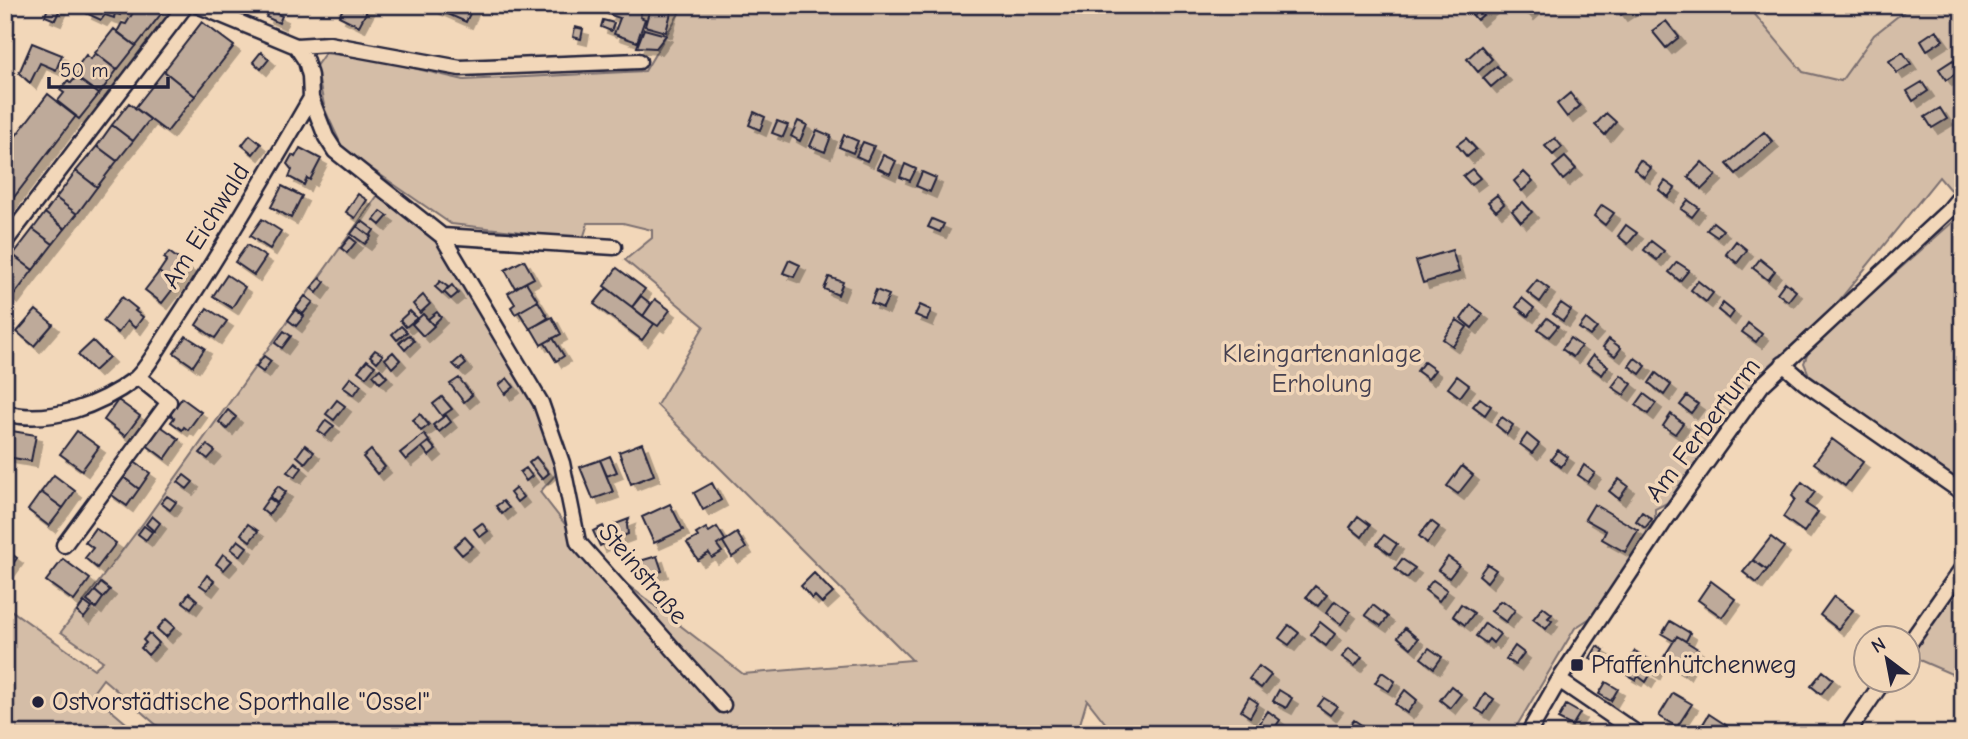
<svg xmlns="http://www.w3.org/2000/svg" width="1968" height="739" viewBox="0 0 1968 739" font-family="'Comic Neue',sans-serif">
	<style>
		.built { fill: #e2cab0 }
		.green { fill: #d4bda7; stroke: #7b7071; stroke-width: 2 }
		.building { fill: #beaa9a; stroke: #22223b; stroke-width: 2; filter: url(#shadow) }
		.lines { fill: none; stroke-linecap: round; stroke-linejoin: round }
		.street-casing { stroke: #22223b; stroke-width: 19 }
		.street { stroke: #f2d7b9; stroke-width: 14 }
		.poi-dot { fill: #22223b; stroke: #f2d7b9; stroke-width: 2.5 }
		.labels { text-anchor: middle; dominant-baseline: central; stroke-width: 7; stroke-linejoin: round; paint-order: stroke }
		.street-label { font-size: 26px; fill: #22223b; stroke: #f2d7b9 }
		.park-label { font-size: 26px; fill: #464151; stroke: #f2d7b9 }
		.poi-label { font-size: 26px; fill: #22223b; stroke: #f2d7b9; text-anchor: start }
	</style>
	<defs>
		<filter id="shadow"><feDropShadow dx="6" dy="6" stdDeviation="0" flood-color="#0004"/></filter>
	</defs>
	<rect width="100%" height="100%" fill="#f2d7b9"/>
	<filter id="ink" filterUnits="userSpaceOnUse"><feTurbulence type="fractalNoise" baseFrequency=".0143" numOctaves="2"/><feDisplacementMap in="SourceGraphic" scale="14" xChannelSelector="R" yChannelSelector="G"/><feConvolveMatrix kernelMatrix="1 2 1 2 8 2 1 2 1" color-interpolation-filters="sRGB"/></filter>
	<g filter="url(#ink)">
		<!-- built -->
		<path class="built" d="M1747,5h165l-38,30 -33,46 -38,-9z"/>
		<!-- green -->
		<path class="green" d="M684,5h1063l56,67 38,9 33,-46 38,-30h51v174l-13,11 -11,-13 -105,130 -77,70 -90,126 -12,6v11l-54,91 -26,17 -63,106h-398l-27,-34 -10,34h-910l-64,-55 -11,15 47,40h-134v-128l89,63 9,-8 -42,-29 83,-110 234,-327 56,43 103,171 28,55 -25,28 49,63 154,119 169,-14 -255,-255 47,-79 -79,-66 27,-22v-8l-29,-7h-35l-5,16 -132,-15 -108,-75 -18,-39 -9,-44 9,-13 54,7 85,20 181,-9z
			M1963,213v272l-154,-110 -5,-12 6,-15z
			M1963,580v99l-53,-23z"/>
		<!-- building -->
		<path class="building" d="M49,5h13l-7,15 -10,-4z
			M89,5h43l-4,8 -6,-3 -2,5 -5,-2 -1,5 -9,-3 -4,5 -15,-7z
			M132,5h31l1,5 -28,36 -19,-14 5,-9 4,1 8,-13 -4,-3z
			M345,5h25l-11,21 -20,-10z
			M435,5h39l-8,17 -32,-14z
			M611,5l32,2 -3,10 5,2 -8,23 -23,-8 6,-16 -12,-4z
			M651,5h22l-7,27 -21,-6z
			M1480,5h9l2,3 -14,12 -6,-7z
			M1520,5h18l-10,9z
			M1614,5h22l-15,10z
			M269,10l13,6 -3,7 -13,-6z
			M603,20l11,3 -3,8 -10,-4z
			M1666,21l13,16 -13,11 -14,-17z
			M202,22l32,24 -39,50 -31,-25z
			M575,27l8,2 -2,10 -8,-2z
			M114,29l22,17 -19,24 -22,-17z
			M644,29l22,6 -10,13 -19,-1z
			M1936,30l7,10 -16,10 -6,-10z
			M32,43l30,12 -6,15 -16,-7 -10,20 -11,-10z
			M1481,46l11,13 -14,13 -11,-13z
			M261,52l8,7 -8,10 -8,-7z
			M1903,52l8,12 -14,9 -8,-12z
			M95,53l22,17 -18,24 -23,-17 5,-7 -4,-3 9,-12 5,4z
			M1953,60l7,11 -14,9 -7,-11z
			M1497,66l8,9 -14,12 -8,-9z
			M164,71l31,25 -28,36 -32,-24z
			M76,77l23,17 -20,25 -22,-17 7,-9 -4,-3 8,-10 3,3z
			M1922,82l6,9 -15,10 -6,-10z
			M1570,93l10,13 -13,11 -10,-13z
			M48,94l28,22 -71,93v-59z
			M129,103l21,16 -17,22 -21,-16z
			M1940,108l7,11 -15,9 -7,-11z
			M754,112l11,5 -5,13 -11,-5z
			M1606,113l10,9 -11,13 -10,-10z
			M777,121l11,4 -5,12 -11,-4z
			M798,121l9,4 -7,16 -9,-5z
			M112,125l21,16 -16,20 -20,-15z
			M817,130l14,6 -6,16 -15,-6z
			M1764,132l9,10 -37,32 -9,-10z
			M250,135l11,9 -8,10 -11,-9z
			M844,135l14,6 -5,12 -14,-6z
			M1466,138l10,11 -9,8 -10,-12z
			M1555,138l7,9 -9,8 -8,-9z
			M863,142l11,4 -7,15 -11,-5z
			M97,146l20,15 -20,26 -21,-16z
			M300,148l21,11 -11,21 -3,-2 -3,7 -15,-8 3,-7 -5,-6 5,-9 3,2z
			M883,155l13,6 -6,13 -13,-6z
			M1565,157l11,12 -13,11 -10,-13z
			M1640,160l11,8 -7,9 -10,-8z
			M1702,162l14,13 -14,14 -14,-12z
			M905,164l11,5 -6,12 -10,-4z
			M1472,169l8,9 -9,7 -8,-9z
			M76,171l21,16 -20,27 -21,-16z
			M922,172l14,6 -6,14 -14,-6z
			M1524,172l9,9 -11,10 -8,-10z
			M1665,181l10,7 -7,9 -9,-7z
			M282,186l20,10 -11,22 -20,-11z
			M358,194l9,6 -12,18 -9,-6z
			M1497,195l7,9 -8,7 -8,-9z
			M56,198l21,16 -12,15 -20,-16z
			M1688,200l11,8 -7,9 -11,-8z
			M1523,202l9,10 -11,10 -9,-11z
			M1602,205l12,8 -9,12 -11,-9z
			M381,211l7,5 -8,9 -6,-5z
			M45,213l20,16 -12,15 -20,-15z
			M262,219l19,12 -11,18 -20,-13z
			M932,219l12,5 -4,8 -12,-5z
			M362,221l12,9 -4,6 -13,-10z
			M1713,222l10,8 -6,7 -10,-7z
			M1626,225l11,8 -9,11 -10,-8z
			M357,226l14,11 -6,7 -14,-10z
			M33,229l20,15 -20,26 -20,-15z
			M350,237l6,5 -9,11 -6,-5z
			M1651,241l13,10 -7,9 -13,-10z
			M1736,241l11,9 -10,13 -11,-9z
			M247,245l19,12 -12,18 -19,-13z
			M1452,250l7,22 -36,11 -7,-22z
			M169,252l20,15 -13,18 -17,-13 8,-12 -3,-2z
			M13,255l20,15 -21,28 -7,-6v-27z
			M1760,259l15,12 -7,9 -15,-12z
			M524,260l10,18 -19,10 -10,-18z
			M789,260l11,5 -6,12 -11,-4z
			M1677,262l12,8 -9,11 -11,-9z
			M617,268l28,21 -13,18 -28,-21z
			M159,272l17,13 -14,18 -17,-13z
			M227,275l18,12 -13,21 -19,-12z
			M829,277l14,5 -5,13 -14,-6z
			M320,278l5,4 -8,11 -6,-5z
			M1537,280l12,9 -9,13 -13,-10z
			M440,281l8,6 -5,7 -8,-7z
			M1698,281l15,12 -7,9 -15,-12z
			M526,282l12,19 -23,13 -4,-7 4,-3 -7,-11z
			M1785,282l11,9 -8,10 -11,-8z
			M452,285l6,8 -7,6 -7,-7z
			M607,288l47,36 -12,16 -48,-36z
			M876,290l13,5 -6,13 -12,-5z
			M423,295l7,9 -10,9 -7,-9z
			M305,296l8,6 -10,12 -7,-6z
			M641,296l10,8 -8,12 -11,-9z
			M122,297l15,12 -2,2 8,6 -8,11 -8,-7 -9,12 -15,-12z
			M1522,298l12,10 -6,8 -12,-9z
			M655,299l15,11 -12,16 -15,-10z
			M538,301l10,17 -18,11 -11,-17z
			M1561,303l10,7 -8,11 -10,-7z
			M1723,303l11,9 -5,7 -11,-9z
			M920,305l11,5 -4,10 -12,-5z
			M1471,305l12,9 -11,14 -11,-9z
			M207,308l20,13 -12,17 -19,-13z
			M36,310l17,14 -19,22 -17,-14z
			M295,310l9,6 -8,10 -8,-6z
			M410,311l7,7 -11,9 -6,-7z
			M437,312l4,5 -8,8 -5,-6z
			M423,314l11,12 -11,10 -11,-12z
			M552,317l9,17 -20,11 -10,-17z
			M1547,318l11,8 -9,11 -11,-8z
			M1586,319l11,9 -7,8 -11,-8z
			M1457,320l10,7 -14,19 -10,-7z
			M1748,323l14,11 -6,8 -14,-10z
			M401,326l6,6 -10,8 -5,-6z
			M284,331l7,5 -9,12 -7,-5z
			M409,335l5,6 -9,9 -6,-7z
			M186,336l19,12 -12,18 -19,-13z
			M553,338l11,18 -8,5 -11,-18z
			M1570,338l11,8 -8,11 -11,-8z
			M1609,339l12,9 -6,8 -12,-9z
			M93,341l16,16 -15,14 -16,-16z
			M375,350l8,5 -6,7 -7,-6z
			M393,352l7,8 -8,8 -7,-9z
			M1593,355l15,11 -6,9 -15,-11z
			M264,356l7,5 -8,11 -7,-5z
			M461,357l5,7 -7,6 -6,-6z
			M1635,358l11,8 -6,8 -11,-8z
			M367,360l8,6 -9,11 -8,-6z
			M1424,362l11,8 -7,9 -11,-8z
			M380,369l7,8 -7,6 -7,-8z
			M1656,373l15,12 -7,10 -15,-12z
			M1621,375l11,9 -8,11 -12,-8z
			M1457,376l12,9 -9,12 -12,-9z
			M351,377l10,8 -7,10 -11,-8z
			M459,378l13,17 -8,7 -14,-18z
			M507,378l7,9 -9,7 -6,-9z
			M1644,394l12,9 -8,11 -12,-9z
			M1687,396l11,8 -7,9 -11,-8z
			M442,397l10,12 -10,7 -9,-12z
			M182,398l19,14 -13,18 -4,-3 -2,3 -11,-8 3,-4 -4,-3z
			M1480,398l11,8 -6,9 -12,-9z
			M118,400l22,16 -15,20 -21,-16z
			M337,400l8,6 -11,14 -8,-6z
			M228,410l8,7 -9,12 -8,-7z
			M420,414l9,11 -8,6 -8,-11z
			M1671,414l12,9 -8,11 -12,-8z
			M446,415l5,7 -12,10 -6,-7z
			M1502,417l11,8 -6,9 -11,-9z
			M326,420l8,6 -9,10 -7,-5z
			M159,425l20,14 -14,20 -20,-15z
			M12,431l24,4 -5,26 -24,-4z
			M77,431l22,16 -17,23 -22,-16z
			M424,434l5,7 -23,19 -6,-7z
			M1527,434l12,10 -7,9 -12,-9z
			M1832,439l31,23 -18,24 -31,-23z
			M429,442l7,8 -7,6 -7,-9z
			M642,443l12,32 -23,9 -12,-32z
			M207,445l8,6 -7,8 -8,-6z
			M305,445l9,7 -9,11 -8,-7z
			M371,450l14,17 -8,7 -14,-17z
			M1558,450l10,7 -7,10 -10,-8z
			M610,456l7,16 -10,4 -7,-16z
			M536,457l13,16 -7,6 -13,-16z
			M600,460l13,32 -20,7 -13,-32z
			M133,461l17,12 -11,16 -17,-13z
			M295,462l7,6 -7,9 -8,-5z
			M1584,465l11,8 -7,9 -10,-7z
			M1462,466l11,9 -15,19 -11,-8z
			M526,468l6,8 -6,5 -6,-9z
			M54,475l21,16 -12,17 -22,-16z
			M184,475l9,7 -6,7 -9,-7z
			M122,476l17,13 -12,17 -18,-13z
			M1619,479l9,7 -9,13 -10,-8z
			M1802,482l13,10 -9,12 12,8 -14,20 -21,-15 12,-18 -3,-3z
			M712,483l9,17 -18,10 -9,-17z
			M278,486l8,6 -9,11 -7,-6z
			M516,488l7,9 -6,5 -7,-9z
			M41,492l22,16 -14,18 -21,-16z
			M167,496l9,6 -6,8 -9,-7z
			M269,498l8,6 -9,11 -7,-6z
			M503,501l6,7 -7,6 -6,-8z
			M670,504l13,26 -29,13 -12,-26z
			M1594,504l44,26 -13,22 -23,-13 4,-8 -21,-12z
			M1642,512l10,7 -7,9 -9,-7z
			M152,516l8,7 -6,8 -8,-7z
			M1358,516l12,9 -8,12 -12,-10z
			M629,519l-2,6 1,9 -13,5 -5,-13z
			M1431,521l8,6 -12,16 -8,-7z
			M482,523l6,8 -8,6 -6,-8z
			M248,524l10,7 -8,10 -9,-7z
			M144,526l8,6 -6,8 -8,-6z
			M603,526l7,15 -10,5 -7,-15z
			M717,527l8,13 -8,5 5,7 -10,6 -3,-5 -11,7 -11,-17 11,-6 -2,-3 10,-6 3,4z
			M95,528l21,15 -19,25 -12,-10 8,-10 -8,-6z
			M737,533l9,15 -14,9 -9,-15z
			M1384,535l13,9 -7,10 -13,-10z
			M465,537l8,9 -11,9 -8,-9z
			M1771,537l13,10 -17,23 -14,-10z
			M238,540l9,7 -7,9 -9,-7z
			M5,549l12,9 -10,14 -2,-1z
			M223,554l9,7 -8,9 -8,-6z
			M657,556l5,15 -18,5 -4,-15z
			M1448,557l11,8 -10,13 -11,-8z
			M63,559l27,20 -16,22 -28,-20z
			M1402,559l13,9 -8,10 -12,-9z
			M1753,560l14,10 -10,13 -14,-11z
			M1487,564l9,6 -9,12 -8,-7z
			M814,573l19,20 -11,10 -7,-7 -3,3 -11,-13z
			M207,575l7,6 -7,9 -7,-5z
			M1433,580l14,10 -8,11 -14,-11z
			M1711,581l24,18 -13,18 -24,-17z
			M101,583l9,7 -7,8 -8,-7z
			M1315,586l12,9 -9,11 -12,-9z
			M95,591l8,7 -7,10 -9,-7z
			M189,593l8,7 -6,8 -8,-6z
			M1834,596l19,14 -15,19 -18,-14z
			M1335,601l15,11 -9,12 -15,-11z
			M1500,601l2,1 1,-1 12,9 -9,12 -15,-11z
			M84,602l8,6 -8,10 -7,-6z
			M1461,604l13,9 -9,12 -12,-9z
			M1373,605l15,12 -7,9 -16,-11z
			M1543,607l9,7 -4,4 4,3 -6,8 -13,-10z
			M166,619l9,8 -9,10 -9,-8z
			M1670,621l20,12 -4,8 -9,-5 -3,5 -12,-7z
			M1320,622l15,12 -9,12 -15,-12z
			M1485,623l15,11 -7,9 -4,-4 -3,4 -10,-7z
			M1289,625l10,8 -10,12 -10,-7z
			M1405,628l13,11 -7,9 -13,-11z
			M149,633l10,10 -11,12 -7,-7 5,-5 -3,-3z
			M1677,636l21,13 -14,24 -22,-13z
			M1515,646l9,7 -9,12 -9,-6z
			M1597,646l7,4 -7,12 -7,-4z
			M1349,648l13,9 -7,9 -13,-9z
			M1429,648l13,9 -8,11 -13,-10z
			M1635,651l23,14 -4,8 -24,-14z
			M1634,665l8,5 -6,10 -9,-5z
			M1259,666l12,9 -10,13 -12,-9z
			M1642,670l8,5 -4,7 -8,-6z
			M1823,671l10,8 -12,15 -10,-8z
			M1382,672l13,9 -6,10 -14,-8z
			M1606,682l12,7 -7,12 -12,-7z
			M1451,686l10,8 -11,14 -10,-8z
			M1279,690l13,8 -6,10 -13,-7z
			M1405,690l12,10 -10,13 -12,-9z
			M1485,693l9,6 -10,15 -8,-5z
			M1673,693l19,11 -15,23 -18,-11z
			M1249,697l9,6 -8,14 -9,-6z
			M1324,698l13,8 -7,9 -12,-9z
			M1566,705l14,8 -8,13 -14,-7z
			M1268,711l12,9 -8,12 -12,-9z
			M1709,714l20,13 -4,7h-28z
			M1354,720l12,8 -4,6h-8l-7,-5z"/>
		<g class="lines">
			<!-- street casing -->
			<g class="street-casing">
				<path id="street" d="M197,5l99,41 10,15 4,15 1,22 15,39 9,14 107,85 99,167 21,60 16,79 145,163
					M296,46l33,-2 131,24 179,-7
					M442,236l172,11
					M5,242l181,-237
					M1783,364l22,19 158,110
					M5,413c45,12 95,-8 130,-34 12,-9 30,-43 40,-57 48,-73 92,-148 136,-224
					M64,545l105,-143 -31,-25
					M1909,644l54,-77
					M1559,680l79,54
					M1528,734l31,-54 105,-158 98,-137 187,-175 14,-17
					M1847,734l37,-54"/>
			</g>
			<!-- street -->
			<use href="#street" class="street"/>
		</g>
	</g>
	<!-- markers -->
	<g class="poi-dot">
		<rect x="1570" y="658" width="14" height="14" rx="3.5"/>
		<circle cx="38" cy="702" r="7"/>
	</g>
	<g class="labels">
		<!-- street labels -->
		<g class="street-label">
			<text transform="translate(206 226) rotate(-58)">Am Eichwald</text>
			<text transform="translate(1703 430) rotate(-53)">Am Ferberturm</text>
			<text transform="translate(643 574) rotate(50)">Steinstraße</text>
		</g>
		<!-- park labels -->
		<g class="park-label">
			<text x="1322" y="354">Kleingartenanlage<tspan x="1322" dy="30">Erholung</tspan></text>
		</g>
		<!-- poi labels -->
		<g class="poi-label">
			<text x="1591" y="665">Pfaffenhütchenweg</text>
			<text x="52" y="702">Ostvorstädtische Sporthalle "Ossel"</text>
		</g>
	</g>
	<!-- margin -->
	<rect width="1968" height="739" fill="none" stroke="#f2d7b9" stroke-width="28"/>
	<rect x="14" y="14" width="1940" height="711" fill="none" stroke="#22223b" stroke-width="2.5" filter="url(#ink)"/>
	<!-- north arrow -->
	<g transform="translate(1887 659) rotate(328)"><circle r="33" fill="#f2d7b9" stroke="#9f8f87" stroke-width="2"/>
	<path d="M0-5L12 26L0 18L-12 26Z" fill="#22223b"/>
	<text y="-10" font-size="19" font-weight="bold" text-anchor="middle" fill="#22223b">N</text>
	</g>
	<!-- scale -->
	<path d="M49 77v10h119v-10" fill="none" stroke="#22223b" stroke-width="3.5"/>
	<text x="60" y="77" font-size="21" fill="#22223b" stroke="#f2d7b9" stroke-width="5" paint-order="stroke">50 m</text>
</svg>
